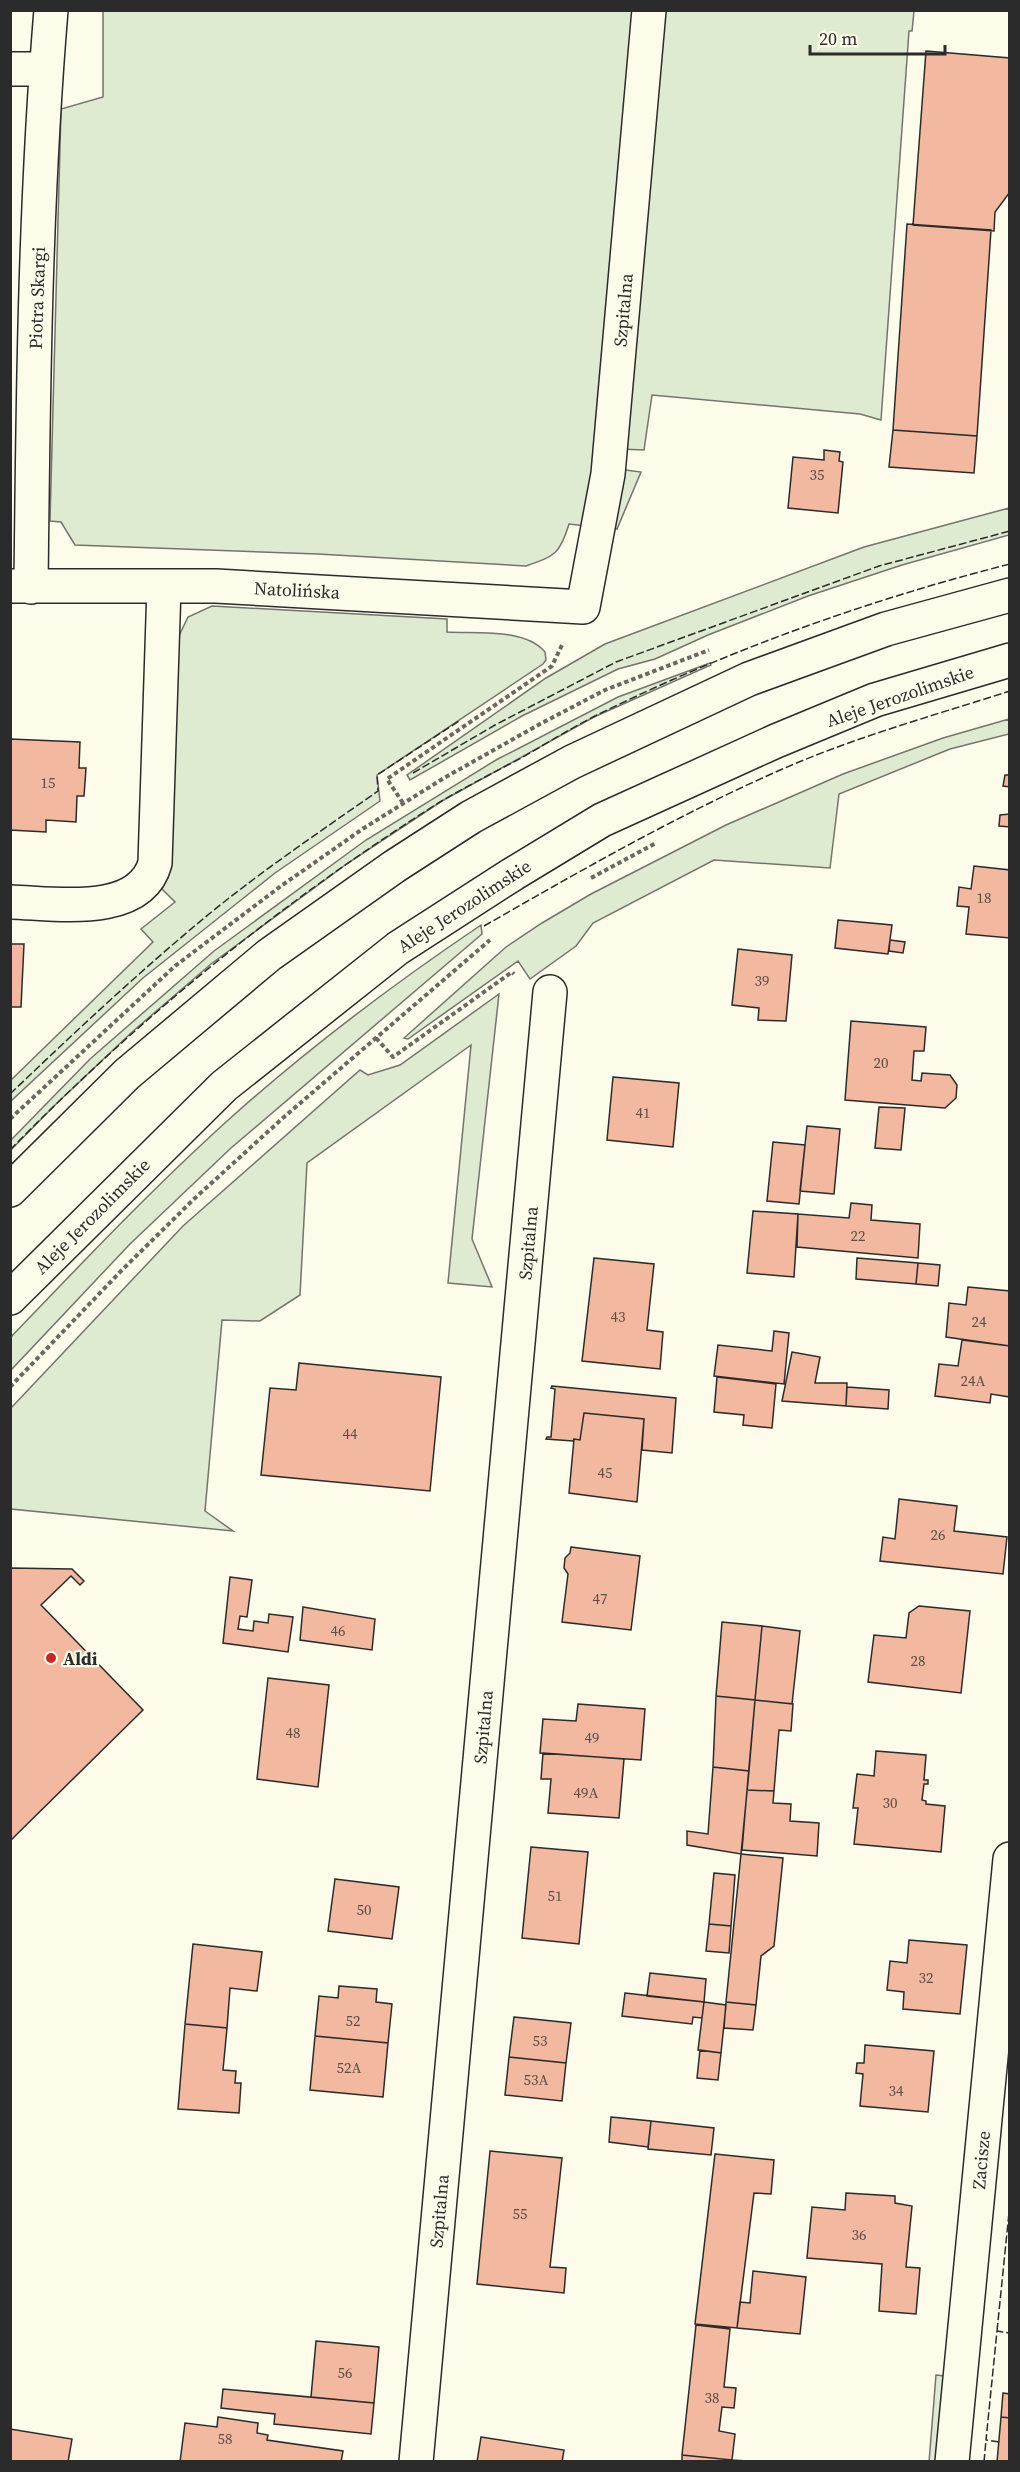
<svg xmlns="http://www.w3.org/2000/svg" width="1020" height="2472" viewBox="0 0 1020 2472" font-family="'Source Serif 4',serif">
	<style>
		.green { fill: #deebd1; stroke: #74746e; stroke-width: 1.5 }
		.building { fill: #f2b8a0; stroke: #2b2b2b; stroke-width: 1.5 }
		.lines { fill: none; stroke-linecap: round; stroke-linejoin: round }
		.minor-casing { stroke: #2b2b2b; stroke-width: 36 }
		.secondary-casing { stroke: #2b2b2b; stroke-width: 36 }
		.path { stroke: #6a6964; stroke-width: 4; stroke-dasharray: 4.5 3; stroke-linecap: butt }
		.minor { stroke: #fdfbea; stroke-width: 33 }
		.secondary { stroke: #fdfbea; stroke-width: 33 }
		.fence { stroke: #2b2b2b; stroke-width: 1.5; stroke-dasharray: 8 3; stroke-linecap: butt }
		.poi-dot { fill: #c62828; stroke: #fdfbea; stroke-width: 2 }
		.labels { text-anchor: middle; dominant-baseline: central; stroke-width: 4.5; stroke-linejoin: round; paint-order: stroke }
		.number-label { font-size: 15px; fill: #5d4e48 }
		.street-label { font-size: 18px; fill: #2b2b2b; stroke: #fdfbea }
		.poi-label { font-size: 18px; font-weight: bold; fill: #2b2b2b; stroke: #fdfbea; text-anchor: start }
	</style>
	<rect width="100%" height="100%" fill="#fdfbea"/>
	<!-- green -->
	<path class="green" d="M103,11h537l-37,427 -17,88 -17,-2c-9,30 -14,32 -43,42l-208,-12 -243,-9 -14,-23 -11,-1 11,-412 42,-12z
		M659,11h255l-2,20h-3l-28,389 -21,-6 -208,-19 -8,55 -24,-1z
		M618,469l23,3 -24,57 -8,-2z
		M1009,508v27l-107,30 -94,31 -100,39 -53,24 -37,10 -96,47 -112,64 -3,-5 139,-97 59,-34 259,-97z
		M212,606l235,13v13c30,2 78,-4 98,20l1,8 -3,4 -166,111 3,26 -105,72 -132,105 -132,123v-21l142,-138 -12,-13 34,-27 -13,-13 10,-39 5,-210 11,-23z
		M710,663l1,2 -117,52 -152,84 -94,62 -137,101 -80,69 -77,73 -43,44v-10l79,-81 124,-108 152,-111 130,-80 122,-63z
		M1009,719v15l-59,15 -111,45 -9,74 -116,-8 -121,63 -17,23 -46,33 -12,-18 -110,78 -4,-1 102,-91 36,-24 49,-29 135,-69 117,-51 100,-36z
		M481,925l1,9 -251,214 -101,96 -119,126v-33c70,-73 140,-147 215,-215 80,-72 166,-137 255,-197z
		M499,994l-27,245 20,48 -44,-4 23,-238 -164,118 -7,132 -40,26 -38,-1 -17,191 28,20 -222,-22v-101l172,-182 177,-156 8,5 32,-10z
		M936,2375l8,1 -8,85 -7,1z"/>
	<!-- building -->
	<path class="building" d="M926,51l84,7v134l-15,20 -1,19 -81,-6z
		M907,224l84,6 -14,206 -84,-6z
		M893,430l84,6 -3,37 -85,-6z
		M824,450l16,2 -1,9 4,1 -5,51 -50,-5 5,-51 31,3z
		M10,739l70,3 -1,26h7l-2,28h-7l-1,26 -30,-2v12l-36,-2z
		M1005,775h5v12l-7,-1z
		M1010,814v13l-11,-1 1,-11z
		M974,866l36,4v68l-44,-4 3,-27 -12,-1 2,-19 12,2z
		M838,920l54,5 -4,29 -53,-6z
		M890,940l15,2 -2,11 -14,-2z
		M10,944h14l-3,63h-11z
		M738,949l54,6 -6,66 -28,-1 1,-12 -27,-3z
		M851,1021l75,6 -2,24h-10l-2,29 9,1 1,-8 28,2 7,10 -1,13 -11,10 -100,-8z
		M613,1077l66,6 -6,64 -66,-7z
		M879,1107l26,1 -4,42 -26,-2z
		M807,1126l33,3 -6,65 -34,-3z
		M773,1142l32,3 -6,59 -32,-3z
		M851,1203l21,2 -1,15 49,4 -2,34 -121,-11 1,-33 51,4z
		M753,1211l45,3 -4,63 -47,-4z
		M594,1258l60,6 -7,66 16,2 -3,37 -78,-8z
		M857,1258l61,5 -2,21 -60,-5z
		M918,1263l22,2 -2,21 -22,-2z
		M968,1287l42,4v55l-64,-9 3,-34 17,2z
		M774,1331l15,2 -5,51 -70,-8 4,-31 54,6z
		M962,1340l48,6v51l-19,-3 -1,9 -55,-7 4,-32 19,2z
		M792,1352l28,5 -5,26h32l-1,23 -64,-5z
		M299,1363l142,14 -11,114 -169,-16 9,-87 26,2z
		M717,1377l59,7 -4,44 -29,-3 1,-10 -30,-3z
		M552,1386l124,12 -4,55 -30,-3 2,-31 -60,-6 -4,27 -6,-1 -1,2 -27,-2 1,-2h4l4,-48 -4,-1z
		M847,1387l42,3 -1,19 -42,-3z
		M584,1413l60,6 -7,83 -68,-9 5,-54 6,1z
		M899,1499l58,7 -3,25 53,6 -4,37 -123,-13 3,-24 12,2z
		M571,1547l69,9 -9,74 -69,-8 6,-48 -4,-6 1,-10 5,-5z
		M10,1568l62,1 12,12 -4,4 -9,-9 -30,29 102,105 -133,131z
		M230,1577l22,3 -5,37 -7,-1 -2,13 15,2 1,-10 14,2 1,-9 24,3 -5,35 -65,-9z
		M919,1606l51,5 -9,82 -93,-11 6,-47 32,3 3,-25z
		M303,1607l72,12 -3,31 -72,-10z
		M722,1622l40,4 -7,74 -39,-4z
		M762,1626l38,5 -8,73 -37,-4z
		M268,1678l61,7 -11,102 -61,-8z
		M716,1696l39,4 -6,71 -36,-4z
		M755,1700l38,4 -2,27 -12,-1 -5,61 -27,-1z
		M578,1704l67,5 -4,51 -101,-7 3,-34 33,2z
		M876,1751l50,4 -2,25h4v4h-4l-2,16 4,1v3l19,2 -4,46 -87,-8 4,-36h-5l4,-34 17,2z
		M543,1753l81,6 -5,59 -71,-5 3,-34h-10z
		M713,1767l36,4 -8,83 -54,-9v-14l21,3z
		M747,1790l27,1 -1,12 18,1 -1,17 29,2 -2,33 -75,-6z
		M531,1847l57,5 -9,92 -57,-6z
		M741,1854l42,4 -9,88 -13,10 -5,49 -30,-3z
		M714,1873l21,2 -4,51 -22,-2z
		M335,1879l64,8 -7,52 -64,-8z
		M709,1924l22,2 -2,27 -23,-2z
		M909,1940l58,5 -7,69 -57,-5 1,-17 -17,-2 3,-29 17,2z
		M193,1944l69,8 -5,39 -27,-3 -3,40 -42,-4z
		M650,1973l56,6 -2,23 -57,-6z
		M339,1986l38,3 -1,13 16,2 -4,39 -73,-7 4,-40 19,2z
		M625,1993l79,9 -2,16 -9,-1 -1,7 -70,-8z
		M704,2002l22,3 -5,48 -23,-3z
		M726,2002l30,3 -3,25 -29,-2z
		M514,2017l57,6 -5,40 -57,-6z
		M185,2024l42,4 -4,42 13,1 -1,12h6l-2,30 -61,-4z
		M315,2036l73,7 -5,54 -73,-7z
		M865,2045l69,6 -6,61 -68,-6 3,-32 -7,-1 1,-10h7z
		M700,2050l21,3 -3,27 -21,-2z
		M509,2057l57,6 -4,38 -57,-6z
		M611,2117l40,4 -3,26 -39,-5z
		M651,2121l63,7 -3,27 -63,-6z
		M490,2151l72,7 -12,109 16,1 -2,25 -87,-9z
		M715,2154l59,6 -3,34 -17,-1 -17,135 -42,-4z
		M846,2193l49,3v7l17,3 -6,61 14,1 -4,46 -37,-3 3,-47 -75,-6 5,-51 33,3z
		M753,2271l53,6 -6,57 -63,-6 3,-26 10,1z
		M696,2325l34,4 -6,58 12,1 -2,20 -12,-1 -3,24 16,3 -3,26 -50,-5z
		M316,2341l63,6 -5,56 -63,-6z
		M223,2389l151,14 -3,31 -97,-10 1,-10 -54,-6z
		M1003,2393l7,1v24l-9,-1z
		M218,2417l40,6 -1,10 11,2 -1,5 76,11 -2,11h-161l5,-39 32,4z
		M1001,2417l9,1v44h-13z
		M10,2429l62,10 -4,23h-58z
		M481,2437l83,13 -2,12h-85z
		M682,2455l50,5 15,1 -65,1z"/>
	<g class="lines">
		<!-- minor casing -->
		<g class="minor-casing">
			<path id="minor" d="M10,69h36
				M10,586h206l367,21 25,-133 41,-464
				M31,587c2,-192 4,-385 20,-577
				M10,902c45,1 130,16 145,-39l9,-276
				M416,2462l134,-1470
				M952,2462l58,-603"/>
		</g>
		<!-- secondary casing -->
		<g class="secondary-casing">
			<path id="secondary" d="M10,1190l117,-116 142,-119 126,-89 76,-49 101,-55 177,-83 137,-50 124,-34
				M10,1298l214,-212 174,-138 115,-74 89,-54 174,-79 99,-41 135,-40"/>
		</g>
		<!-- path -->
		<path class="path" d="M403,803l-16,-24 165,-113 10,-21
			M591,878l65,-35
			M376,1038l17,19 119,-85 2,2
			M10,1119l165,-153 106,-80 83,-58 80,-50 96,-54 65,-34 104,-40
			M10,1387l111,-116 73,-72 90,-82 206,-177"/>
		<!-- minor -->
		<use href="#minor" class="minor"/>
		<!-- secondary -->
		<use href="#secondary" class="secondary"/>
		<!-- fence -->
		<path class="fence" d="M413,773l82,-48 121,-63 263,-96 131,-35
			M484,926c96,-55 192,-110 294,-155 74,-33 154,-55 232,-80
			M10,1094c65,-62 130,-123 199,-180 54,-44 112,-83 169,-123l-1,-16 82,-54
			M10,1150c130,-133 273,-249 430,-348 27,-16 55,-30 83,-45 24,-14 47,-28 72,-41 131,-65 273,-116 415,-152
			M997,2331l13,-128
			M999,2442l-13,-2 11,-109 13,2
			M984,2462l2,-22"/>
	</g>
	<!-- markers -->
	<circle class="poi-dot" cx="51" cy="1658" r="6"/>
	<g class="labels">
		<!-- number labels -->
		<g class="number-label">
			<text x="817" y="474">35</text>
			<text x="48" y="782">15</text>
			<text x="984" y="897">18</text>
			<text x="762" y="980">39</text>
			<text x="881" y="1062">20</text>
			<text x="643" y="1112">41</text>
			<text x="858" y="1235">22</text>
			<text x="618" y="1316">43</text>
			<text x="979" y="1321">24</text>
			<text x="973" y="1380">24A</text>
			<text x="350" y="1433">44</text>
			<text x="605" y="1472">45</text>
			<text x="938" y="1534">26</text>
			<text x="600" y="1598">47</text>
			<text x="338" y="1630">46</text>
			<text x="918" y="1660">28</text>
			<text x="293" y="1732">48</text>
			<text x="592" y="1737">49</text>
			<text x="586" y="1792">49A</text>
			<text x="890" y="1802">30</text>
			<text x="555" y="1895">51</text>
			<text x="364" y="1909">50</text>
			<text x="926" y="1977">32</text>
			<text x="353" y="2020">52</text>
			<text x="540" y="2040">53</text>
			<text x="349" y="2067">52A</text>
			<text x="536" y="2079">53A</text>
			<text x="896" y="2090">34</text>
			<text x="520" y="2213">55</text>
			<text x="859" y="2234">36</text>
			<text x="345" y="2372">56</text>
			<text x="712" y="2397">38</text>
			<text x="225" y="2438">58</text>
		</g>
		<!-- street labels -->
		<g class="street-label">
			<text transform="translate(37 298) rotate(-88)">Piotra Skargi</text>
			<text transform="translate(623 310) rotate(-85)">Szpitalna</text>
			<text transform="translate(297 590) rotate(3)">Natolińska</text>
			<text transform="translate(900 696) rotate(-19)">Aleje Jerozolimskie</text>
			<text transform="translate(464 906) rotate(-33)">Aleje Jerozolimskie</text>
			<text transform="translate(92 1216) rotate(-45)">Aleje Jerozolimskie</text>
			<text transform="translate(528 1243) rotate(-85)">Szpitalna</text>
			<text transform="translate(483 1727) rotate(-85)">Szpitalna</text>
			<text transform="translate(981 2160) rotate(-85)">Zacisze</text>
			<text transform="translate(439 2211) rotate(-85)">Szpitalna</text>
		</g>
		<!-- poi labels -->
		<g class="poi-label">
			<text x="63" y="1658">Aldi</text>
		</g>
	</g>
	<!-- border -->
	<rect width="1020" height="2472" fill="none" stroke="#2b2b2b" stroke-width="24"/>
	<!-- scale -->
	<path d="M810 45v9h135v-9" fill="none" stroke="#2b2b2b" stroke-width="3"/>
	<text x="819" y="45" font-size="18" fill="#2b2b2b" stroke="#fdfbea" stroke-width="4.5" paint-order="stroke">20 m</text>
</svg>
